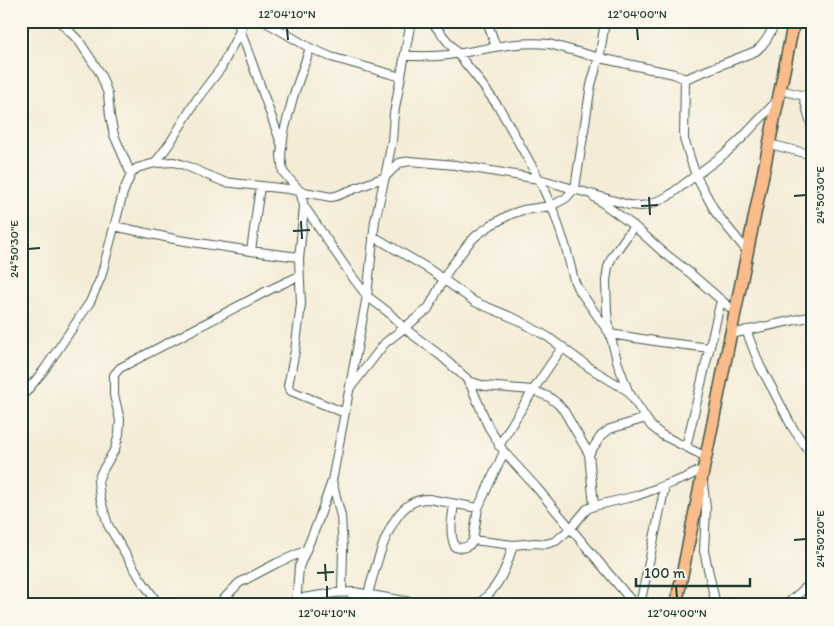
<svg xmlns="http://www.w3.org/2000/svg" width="834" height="626" viewBox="0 0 834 626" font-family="Itim,sans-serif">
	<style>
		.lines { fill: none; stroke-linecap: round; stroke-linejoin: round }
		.minor-casing { stroke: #3f574c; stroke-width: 10 }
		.highway-casing { stroke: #3f574c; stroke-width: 14 }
		.minor { stroke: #fff; stroke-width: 8 }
		.highway { stroke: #f9bc8a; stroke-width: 11 }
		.ticks { fill: none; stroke: #1f3d34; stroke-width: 2 }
		.neatline { fill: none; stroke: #1f3d34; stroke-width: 2 }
		.ticks-label { font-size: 12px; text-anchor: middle; fill: #1f3d34 }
	</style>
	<rect width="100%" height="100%" fill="#fbf7ec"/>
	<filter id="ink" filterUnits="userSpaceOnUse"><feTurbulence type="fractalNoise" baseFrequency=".02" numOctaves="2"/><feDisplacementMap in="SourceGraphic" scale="10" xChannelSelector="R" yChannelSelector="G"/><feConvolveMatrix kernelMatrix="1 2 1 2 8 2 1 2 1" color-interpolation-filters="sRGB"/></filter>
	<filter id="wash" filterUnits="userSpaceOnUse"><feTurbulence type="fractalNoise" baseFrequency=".0096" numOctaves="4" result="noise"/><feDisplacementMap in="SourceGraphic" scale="20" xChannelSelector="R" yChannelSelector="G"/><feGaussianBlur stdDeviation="1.12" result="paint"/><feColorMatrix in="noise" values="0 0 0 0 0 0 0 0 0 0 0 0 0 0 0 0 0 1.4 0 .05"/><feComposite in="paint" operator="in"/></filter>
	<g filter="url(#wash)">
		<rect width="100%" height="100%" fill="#f4ecd7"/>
	</g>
	<g filter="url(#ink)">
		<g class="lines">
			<!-- minor casing -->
			<g class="minor-casing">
				<path id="minor" d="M59,21l20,20 21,32 8,21 2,22 4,19 17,39
					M237,21l45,125
					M264,21l46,27 21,9 70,20
					M431,21l44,54 25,34 39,70 16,36 11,33 8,32 3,7 33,47 51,8 49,6
					M487,21l9,26
					M310,48l-17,49 -9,35 -3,23 2,17 17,19 4,15 -5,54 2,44 -6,47 -7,35 3,5 54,22
					M405,56c14,0 29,1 43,-1 33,-4 67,-15 101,-11l51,14 74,16 11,5 71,-28c10,-8 15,-17 19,-30
					M685,79l-1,60 12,37 20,37 31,38
					M780,90l33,8
					M803,95l10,36
					M769,144l44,11
					M155,163l15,-20 27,-44 24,-31 24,-47
					M593,196l41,30 29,26 27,21 45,39
					M304,206l47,69 16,21 21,16 16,16 37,28 25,22 5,8 17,40 16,26 32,35 99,118
					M114,226l65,14 72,11 48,6
					M634,226l-22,31 -4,10 -2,14 1,31 3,22 8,30 10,27 23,35 11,9 44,22
					M373,236l56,33 46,33 41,17 32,18 42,31 38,23
					M251,251l9,-64
					M746,330l14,36 12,22 20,39 21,30
					M731,334l82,-18
					M468,381l17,5 47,4 17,7 9,7 6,7 25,43 5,52
					M351,387l34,-44 43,-34 20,-38 20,-27 9,-9 14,-10 20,-11 12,-4 28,-4 6,-3 9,-5 9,-10 16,-103 9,-31 5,-33
					M21,398l23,-28 46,-68 11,-25 22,-84 8,-19 6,-6 18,-5 19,-1 10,3 40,17 64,7 43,8 5,-1 49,-19 14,-14 11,-2 45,4 84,14 90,26 12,1 7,-1 19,-8 60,-45 14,-13 35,-37
					M499,446c20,-34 40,-67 64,-99
					M686,447l35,-147
					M589,454l12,-18 9,-7 36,-11
					M332,481l9,35 2,33 -1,43
					M703,483l3,25 -2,43 12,54
					M454,504c-2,15 -5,29 1,43 7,2 15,0 18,-7l5,-32 26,-56
					M473,540l40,5 22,-2 11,1 10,-3 15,-13 16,-19 7,-3 42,-10 49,-18 18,-9
					M368,594c7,-25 19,-76 42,-90 6,-4 12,-5 19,-5l49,9
					M296,599l39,-6 19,-1 74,13
					M159,605l-19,-27 -32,-53 -8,-28 -2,-16 3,-8 14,-24 4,-15 1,-14 -6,-25v-20l6,-7 149,-78 30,-14
					M218,605l21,-22 38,-20 28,-12
					M296,605l3,-38 18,-43 15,-43 35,-185 8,-75 11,-49 6,-31 2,-27 17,-93
					M352,605l2,-13
					M477,605c21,-16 29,-35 36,-60
					M640,605l25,-119
					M786,605l27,-24"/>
			</g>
			<!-- highway casing -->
			<g class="highway-casing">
				<path id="highway" d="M676,605l118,-584"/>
			</g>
			<!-- minor -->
			<use href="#minor" class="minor"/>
			<!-- highway -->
			<use href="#highway" class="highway"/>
		</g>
	</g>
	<!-- ticks -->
	<path class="ticks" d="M287,28l1,12M637,28l1,12M794,196l12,-1M649,197l1,18M641,206l17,-1M301,221l1,18M293,231l17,-1M28,249l12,-1M794,540l12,-1M325,564l1,17M317,573l17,-1M327,586v12M676,586l1,12"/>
	<!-- margin -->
	<rect width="834" height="626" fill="none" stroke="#fbf7ec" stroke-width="55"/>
	<!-- scale -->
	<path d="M636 578v8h114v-8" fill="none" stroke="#1f3d34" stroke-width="2.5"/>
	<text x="644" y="578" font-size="15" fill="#1f3d34" stroke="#fbf7ec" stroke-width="4" paint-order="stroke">100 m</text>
	<rect x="28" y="28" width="778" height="570" class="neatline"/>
	<g class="ticks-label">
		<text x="287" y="18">12°04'10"N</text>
		<text x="637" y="18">12°04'00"N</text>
		<text transform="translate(820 195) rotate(-90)" y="4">24°50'30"E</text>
		<text transform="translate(14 249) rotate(-90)" y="4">24°50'30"E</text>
		<text transform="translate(820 539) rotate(-90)" y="4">24°50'20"E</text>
		<text x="327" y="617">12°04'10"N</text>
		<text x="677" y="617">12°04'00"N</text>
	</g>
</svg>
